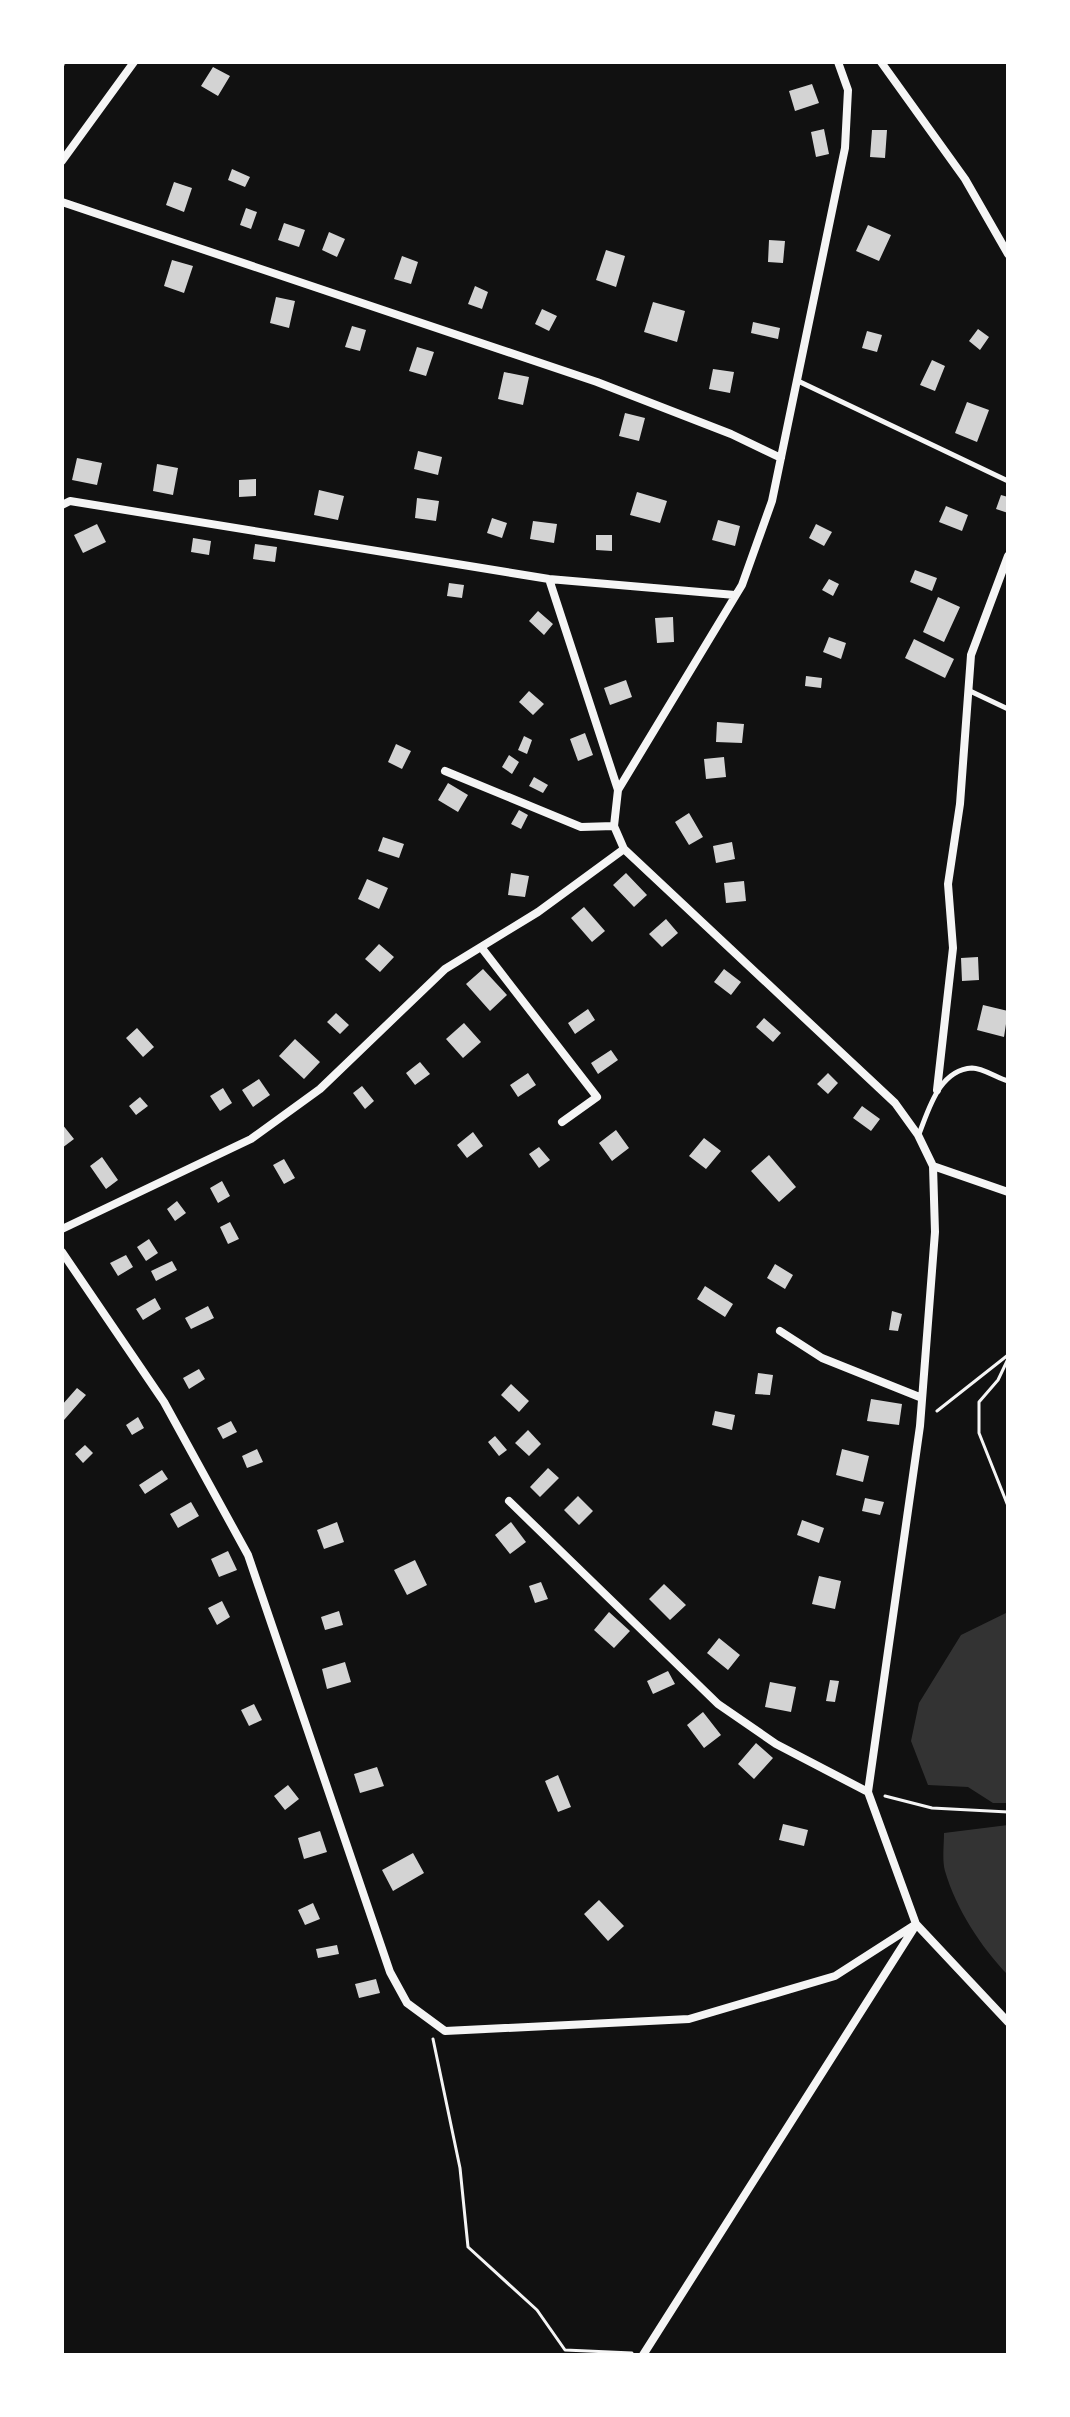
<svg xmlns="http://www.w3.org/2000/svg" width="1070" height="2417" viewBox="0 0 1070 2417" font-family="Mulish,sans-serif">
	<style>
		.water { fill: #333 }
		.building { fill: #d3d3d3 }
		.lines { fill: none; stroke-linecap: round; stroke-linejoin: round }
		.path { stroke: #f5f5f5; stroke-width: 3 }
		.service { stroke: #f5f5f5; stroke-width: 5 }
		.minor { stroke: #f5f5f5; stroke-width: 8 }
		.rail { stroke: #9a9a9a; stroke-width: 6 }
	</style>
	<rect width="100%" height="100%" fill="#111"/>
	<!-- water -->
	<path class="water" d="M1008,1612v191h-15l-25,-16 -40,-2 -17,-44 8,-38 42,-68z
		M1008,1825v150c-27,-28 -52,-66 -63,-104 -3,-11 -1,-26 -1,-38z"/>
	<!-- building -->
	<path class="building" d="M213,67l17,9 -12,20 -17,-10z
		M812,84l7,19 -24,8 -6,-20z
		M824,129l5,25 -13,3 -5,-25z
		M872,130h15l-2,28 -15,-1z
		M232,169l18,8 -5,10 -17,-7z
		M174,182l18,6 -8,24 -18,-7z
		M246,208l11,4 -6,17 -11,-4z
		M284,223l21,7 -6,17 -21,-7z
		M868,225l23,10 -12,26 -23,-10z
		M329,232l16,7 -8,18 -15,-7z
		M769,240l16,1 -2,22 -15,-1z
		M606,250l19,6 -9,31 -20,-7z
		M402,256l16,6 -7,22 -17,-5z
		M172,260l21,6 -9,27 -20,-7z
		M475,286l13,6 -6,17 -14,-5z
		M276,297l19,4 -6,27 -19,-5z
		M653,302l32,9 -8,31 -33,-10z
		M542,309l15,7 -8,15 -14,-7z
		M753,322l27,6 -2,11 -27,-6z
		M352,326l14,4 -6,21 -15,-4z
		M978,329l11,8 -9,13 -11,-9z
		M867,331l15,4 -5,17 -15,-4z
		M417,347l17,5 -8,24 -17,-5z
		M932,360l13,6 -10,25 -15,-6z
		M713,369l21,3 -4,21 -21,-4z
		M504,372l25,5 -6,28 -25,-6z
		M967,402l22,8 -12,32 -22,-9z
		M625,413l20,5 -6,23 -20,-5z
		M418,451l24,6 -4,18 -24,-6z
		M77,458l25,5 -5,22 -25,-5z
		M157,464l21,4 -5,27 -20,-4z
		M256,479v17l-17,1v-17z
		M319,490l25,6 -6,24 -24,-5z
		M637,492l30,9 -7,22 -30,-8z
		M1001,495l7,2v16l-12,-4z
		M417,498l22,3 -3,20 -21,-3z
		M946,506l22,9 -6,16 -23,-9z
		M492,518l15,5 -5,15 -15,-5z
		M718,520l22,6 -5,20 -23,-6z
		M533,521l24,3 -3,19 -24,-4z
		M97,524l9,18 -23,11 -9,-18z
		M816,524l16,8 -8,14 -15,-8z
		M596,535h16v16l-16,-1z
		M193,538l18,3 -2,14 -18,-3z
		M255,544l22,3 -2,15 -22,-3z
		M915,570l22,8 -5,13 -22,-9z
		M829,579l10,5 -6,12 -11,-6z
		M449,583l15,2 -2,13 -15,-2z
		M938,597l22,10 -16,35 -21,-10z
		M538,611l15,13 -9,11 -15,-14z
		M673,617l1,25 -17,1 -2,-25z
		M829,637l17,6 -5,16 -18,-7z
		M914,639l40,20 -9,19 -40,-20z
		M806,676l16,2 -1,10 -16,-2z
		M626,680l6,17 -22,8 -6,-17z
		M529,691l15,13 -11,11 -14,-13z
		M717,722l27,2 -2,19 -26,-1z
		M585,733l8,22 -15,6 -8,-22z
		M524,736l8,4 -5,14 -9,-4z
		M396,744l15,7 -9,18 -14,-7z
		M509,755l10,7 -7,12 -10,-7z
		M724,757l2,20 -20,2 -2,-20z
		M534,777l14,8 -5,8 -14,-7z
		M448,783l20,12 -10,17 -20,-12z
		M519,810l9,5 -7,14 -10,-5z
		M689,813l14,24 -14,8 -14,-23z
		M383,837l21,7 -5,14 -21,-7z
		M732,842l3,17 -19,4 -3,-17z
		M511,873l18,3 -4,21 -17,-2z
		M626,873l21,22 -13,12 -21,-22z
		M367,879l21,9 -9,21 -21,-10z
		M744,881l2,20 -20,2 -2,-20z
		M584,907l21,24 -13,11 -21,-24z
		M666,919l12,14 -16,14 -13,-13z
		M379,944l15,13 -14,15 -15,-13z
		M978,957l1,23 -17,1 -1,-23z
		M483,969l24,26 -17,16 -24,-27z
		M724,969l17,13 -10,13 -17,-13z
		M983,1005l25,6 -4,26 -27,-7z
		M588,1009l7,11 -20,14 -7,-11z
		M336,1013l13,12 -9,9 -13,-12z
		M764,1018l17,15 -8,9 -17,-15z
		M464,1023l17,19 -18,16 -17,-19z
		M137,1028l17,19 -11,10 -17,-19z
		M295,1039l25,23 -16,17 -25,-23z
		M611,1050l7,10 -20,14 -7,-11z
		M420,1062l10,12 -15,11 -9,-12z
		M528,1073l8,12 -18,12 -8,-12z
		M828,1073l10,10 -10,11 -11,-10z
		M259,1079l11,16 -17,12 -11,-17z
		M362,1086l12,15 -9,8 -12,-16z
		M223,1088l9,15 -12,8 -10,-15z
		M140,1097l8,9 -12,9 -7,-9z
		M862,1106l18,13 -9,12 -18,-13z
		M62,1124l12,15 -12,9z
		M616,1130l13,18 -17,13 -13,-18z
		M473,1132l10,14 -16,12 -10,-13z
		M704,1138l17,13 -15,18 -17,-13z
		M539,1147l11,13 -11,8 -10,-14z
		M769,1155l27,32 -17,15 -28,-31z
		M102,1157l16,23 -12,9 -16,-23z
		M284,1159l11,19 -11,6 -11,-19z
		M222,1181l8,15 -12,7 -8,-15z
		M177,1201l9,12 -11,8 -8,-12z
		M230,1222l9,17 -11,5 -8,-17z
		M149,1239l9,14 -12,8 -9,-14z
		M126,1255l7,12 -15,9 -8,-13z
		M172,1261l5,9 -21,11 -5,-10z
		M775,1264l18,11 -8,14 -18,-11z
		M705,1286l28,18 -8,13 -28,-18z
		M155,1298l6,11 -18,11 -7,-11z
		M208,1306l6,12 -23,11 -6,-11z
		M892,1311l10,3 -4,17 -9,-1z
		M199,1369l6,10 -16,10 -6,-11z
		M758,1373l15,2 -3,20 -15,-1z
		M511,1384l18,17 -10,11 -18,-17z
		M77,1388l9,7 -22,25 -2,-15z
		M871,1399l31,5 -3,21 -32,-4z
		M715,1411l20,4 -3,15 -20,-5z
		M138,1417l6,11 -12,7 -6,-10z
		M231,1421l6,11 -14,7 -6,-11z
		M528,1430l13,14 -12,12 -14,-13z
		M495,1436l12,14 -8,6 -11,-14z
		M85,1445l8,8 -10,10 -8,-9z
		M257,1449l6,13 -16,6 -5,-12z
		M842,1449l27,7 -6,26 -27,-7z
		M548,1468l11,10 -19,19 -10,-10z
		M162,1470l6,9 -23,15 -6,-9z
		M578,1496l15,15 -14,14 -15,-15z
		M865,1498l19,4 -4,13 -18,-4z
		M191,1502l8,14 -21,12 -8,-14z
		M802,1520l22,8 -5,15 -22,-8z
		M337,1522l7,20 -20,7 -7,-19z
		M511,1522l15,20 -16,12 -15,-19z
		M228,1551l9,19 -18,7 -8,-18z
		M415,1560l12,25 -20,10 -13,-25z
		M819,1576l22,5 -6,28 -23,-5z
		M541,1582l7,17 -13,4 -6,-17z
		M664,1584l22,21 -16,15 -21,-21z
		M222,1601l8,16 -13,8 -9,-17z
		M339,1611l4,14 -18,5 -4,-13z
		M609,1612l21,19 -16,17 -20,-18z
		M719,1638l21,17 -12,15 -21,-17z
		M345,1662l6,20 -24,7 -5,-20z
		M668,1671l7,13 -22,10 -6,-13z
		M830,1680l9,1 -4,21 -9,-1z
		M770,1682l26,5 -5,25 -26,-5z
		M254,1704l8,16 -13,6 -8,-16z
		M703,1712l18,23 -17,13 -17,-23z
		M756,1743l17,15 -19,21 -16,-15z
		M377,1767l7,19 -24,7 -6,-19z
		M558,1775l13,32 -13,5 -13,-31z
		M288,1785l11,14 -14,11 -11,-14z
		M783,1824l25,6 -4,16 -25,-6z
		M320,1831l7,21 -23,7 -6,-21z
		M413,1853l11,20 -31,18 -11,-21z
		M599,1900l25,26 -16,15 -24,-27z
		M313,1903l7,16 -15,6 -7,-15z
		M337,1945l2,9 -21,4 -2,-9z
		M376,1979l4,14 -21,5 -4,-14z"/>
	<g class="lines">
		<!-- path -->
		<path class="path" d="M1008,1359l-10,21 -19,22v31l29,73
			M937,1411l71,-56
			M885,1796l47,12 76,4
			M433,2039l27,129 8,79 69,63 28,40 67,3"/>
		<!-- service -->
		<path class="service" d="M798,381l210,100
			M970,691l38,18
			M919,1134c10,-25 20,-64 53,-66 11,0 25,10 36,13"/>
		<!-- minor -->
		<path class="minor" d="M838,62l10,28 -3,58 -73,353 -30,84 -124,205 -4,36 10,23 271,254 23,32 15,31 2,66 -15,194 -52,366 48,132 92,98
			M881,62l84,117 43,75
			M62,161l72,-99
			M62,202l535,180 134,52 50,24
			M62,505l8,-4 479,78 186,16
			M549,579l69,211
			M445,771l136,56 33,-1
			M481,947l116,150 -35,25
			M937,1090l16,-142 -5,-64 12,-80 11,-149 37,-99
			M933,1166l75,26
			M62,1229l189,-90 69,-50 125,-120 93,-57 86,-63
			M62,1252l102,150 84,153 142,417 17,31 38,28 244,-12 146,-43 81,-52
			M780,1331l42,27 100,40
			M509,1501l209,203 58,40 92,48
			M643,2355l271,-427"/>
		<!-- rail -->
		<path class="rail" d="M62,64l1,-2"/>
	</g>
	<!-- border -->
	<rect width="1070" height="2417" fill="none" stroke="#ffffff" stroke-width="128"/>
</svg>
